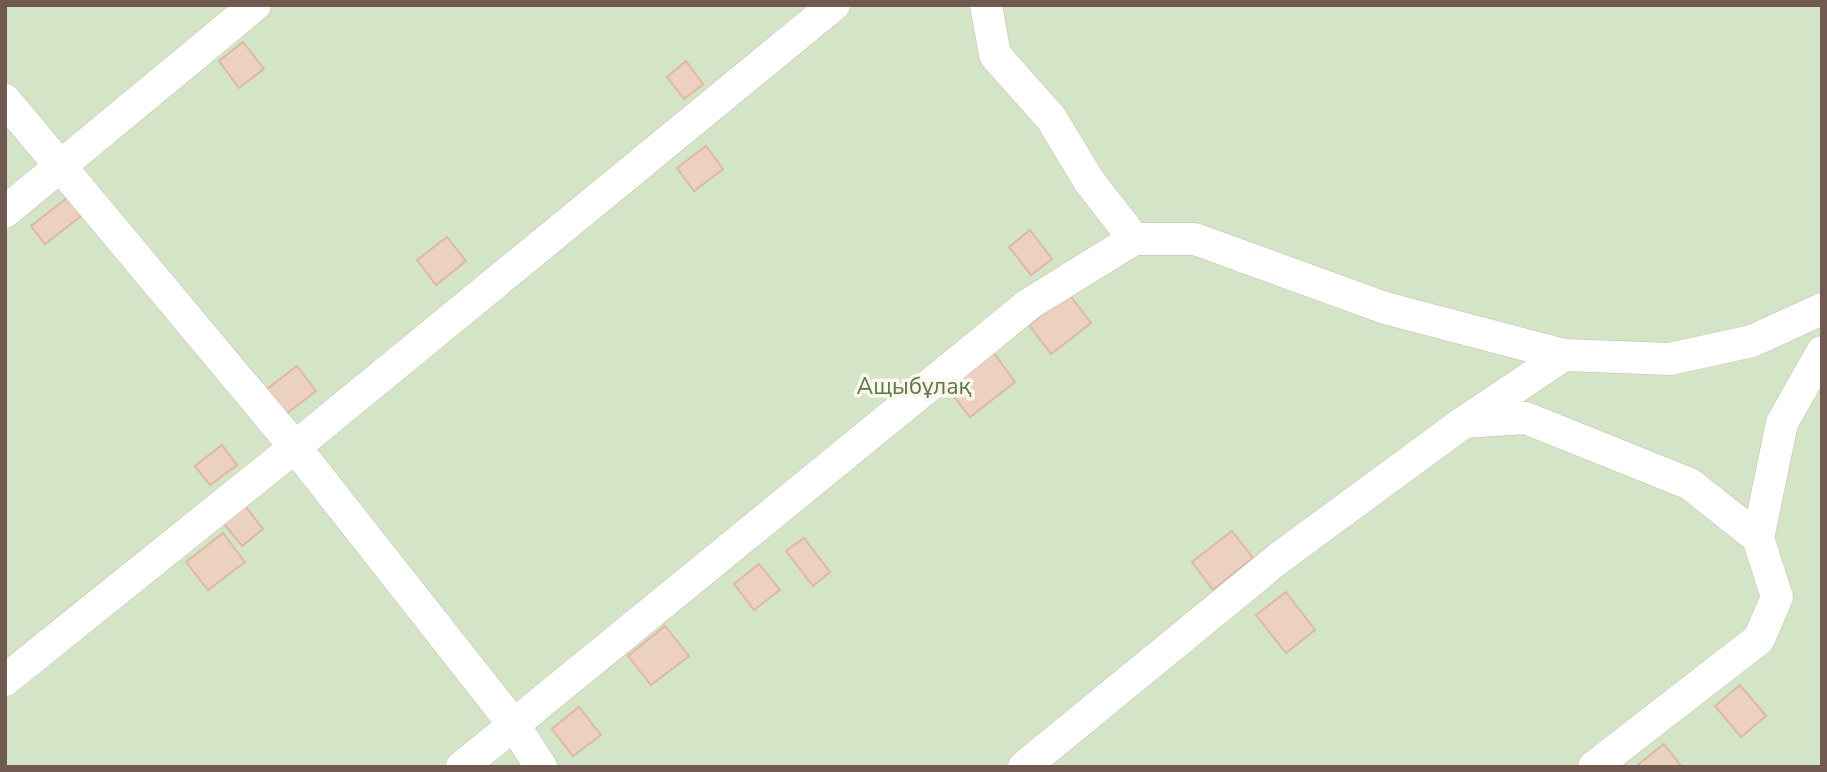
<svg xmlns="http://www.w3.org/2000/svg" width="1827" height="772" viewBox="0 0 1827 772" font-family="'Nunito Sans',sans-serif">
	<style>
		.green { fill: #d3e5c6 }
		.building { fill: #ecd1c1; stroke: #ddb8a3; stroke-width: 2 }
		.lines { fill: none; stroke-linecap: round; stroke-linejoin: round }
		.minor-casing { stroke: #cabaad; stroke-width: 33 }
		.minor { stroke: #fff; stroke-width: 32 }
		.labels { text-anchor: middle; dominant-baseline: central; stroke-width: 7; stroke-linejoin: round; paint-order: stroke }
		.park-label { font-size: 23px; fill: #597a4a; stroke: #fdf6ec }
	</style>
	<rect width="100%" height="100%" fill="#faf2e6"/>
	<!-- green -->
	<path class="green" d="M5,5h1817v762h-1817z"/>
	<!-- building -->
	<path class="building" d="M243,42l21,27 -25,19 -20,-27z
		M686,61l17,23 -19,15 -17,-22z
		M706,146l17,23 -29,22 -17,-23z
		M67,198l14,18 -36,28 -14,-18z
		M1030,230l22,29 -21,16 -22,-28z
		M447,237l19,24 -30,24 -19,-25z
		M1069,294l22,29 -40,31 -22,-29z
		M993,352l22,30 -45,35 -23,-29z
		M297,366l19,25 -30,23 -19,-25z
		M222,445l15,20 -27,20 -15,-19z
		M242,502l21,27 -21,17 -22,-27z
		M1232,531l21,27 -40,32 -21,-28z
		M223,533l22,29 -37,28 -22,-28z
		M804,538l26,34 -17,14 -27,-35z
		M759,564l21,26 -26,20 -20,-26z
		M1286,592l29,38 -29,23 -30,-38z
		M665,626l24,30 -38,29 -23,-29z
		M1740,685l26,31 -25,21 -26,-31z
		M579,707l22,28 -28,21 -21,-27z
		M1664,744l18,23h-47z"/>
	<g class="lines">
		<!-- minor casing -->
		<g class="minor-casing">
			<path id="minor" d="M986,5l9,50 56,63 38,63 45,58
				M5,100l290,347 219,278 27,42
				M5,212l250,-207
				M1465,422l61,-4 164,66 68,54
				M5,680l290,-233 539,-442
				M462,767l567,-463 105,-65h61l190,69 179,47 106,4 82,-18 70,-32
				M1024,767l255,-209 185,-136 100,-67
				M1594,767l165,-128 18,-42 -19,-59 24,-115 40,-71"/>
		</g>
		<!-- minor -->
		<use href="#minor" class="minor"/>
	</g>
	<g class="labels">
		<!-- park labels -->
		<g class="park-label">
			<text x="914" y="386">Ащыбұлақ</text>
		</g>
	</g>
	<!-- border -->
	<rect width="1827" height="772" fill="none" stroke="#70594e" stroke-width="14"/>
</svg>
